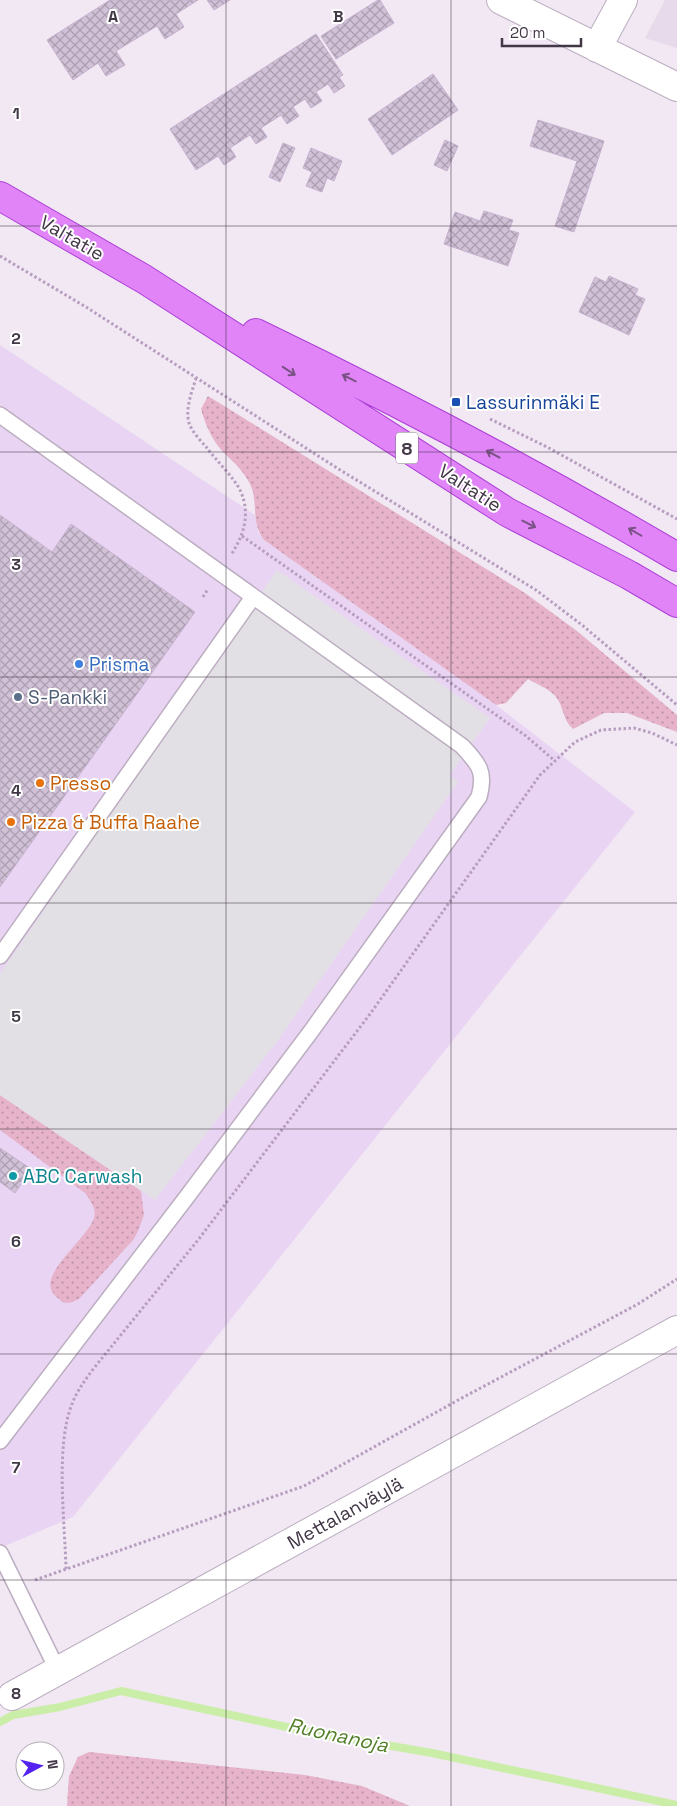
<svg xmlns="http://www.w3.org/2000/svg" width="677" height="1806" viewBox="0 0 677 1806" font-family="'Space Grotesk',sans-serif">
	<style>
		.residential { fill: #e7daeb }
		.commercial { fill: #ead4f4 }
		.grass { fill: url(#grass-dots) }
		.parking { fill: #e3e0e5 }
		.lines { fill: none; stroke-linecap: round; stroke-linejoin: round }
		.stream { stroke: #caeda7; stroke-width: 8 }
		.building { fill: url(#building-cross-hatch); stroke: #c6b1cf }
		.service-casing { stroke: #bcaec1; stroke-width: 18 }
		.minor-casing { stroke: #bcaec1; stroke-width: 30 }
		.trunk-casing { stroke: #ad3fd7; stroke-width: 30 }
		.path { stroke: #b79dbf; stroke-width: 3; stroke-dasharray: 2.5 2.5; stroke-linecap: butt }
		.service { stroke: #fff; stroke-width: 15 }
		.minor { stroke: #fff; stroke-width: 28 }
		.trunk { stroke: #e084f8; stroke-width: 28 }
		.oneway { stroke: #795284 }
		.grid { fill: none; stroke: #423746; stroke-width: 1; stroke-opacity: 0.55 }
		.transit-dot { fill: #1a4fb4; stroke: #fff; stroke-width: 2 }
		.shop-dot { fill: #3f7fe0; stroke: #fff; stroke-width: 2 }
		.service-dot { fill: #5c6f8a; stroke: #fff; stroke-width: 2 }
		.food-dot { fill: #e8710a; stroke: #fff; stroke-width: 2 }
		.culture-dot { fill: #0f9aa8; stroke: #fff; stroke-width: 2 }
		.labels { text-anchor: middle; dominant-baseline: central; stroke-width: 4; stroke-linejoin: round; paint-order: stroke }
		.shield { fill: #fff; stroke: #7b737e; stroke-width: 1 }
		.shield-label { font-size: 18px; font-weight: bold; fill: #423746 }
		.street-label { font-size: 19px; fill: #423746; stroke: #fff }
		.transit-label { font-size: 19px; fill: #164399; stroke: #fff; text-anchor: start }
		.shop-label { font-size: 19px; fill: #366cbe; stroke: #fff; text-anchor: start }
		.service-label { font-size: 19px; fill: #4e5e75; stroke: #fff; text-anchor: start }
		.food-label { font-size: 19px; fill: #c56008; stroke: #fff; text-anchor: start }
		.culture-label { font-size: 19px; fill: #0d838f; stroke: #fff; text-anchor: start }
		.water-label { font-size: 20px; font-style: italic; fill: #537f2a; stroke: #fff }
		.grid-label { font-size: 16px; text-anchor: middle; font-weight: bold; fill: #423746; stroke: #fff; stroke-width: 4; stroke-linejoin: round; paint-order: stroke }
	</style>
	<defs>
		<pattern id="grass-dots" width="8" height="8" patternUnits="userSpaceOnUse" patternTransform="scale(1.25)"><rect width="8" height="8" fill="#e6b3ca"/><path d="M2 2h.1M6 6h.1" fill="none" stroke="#bc92a6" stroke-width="1.8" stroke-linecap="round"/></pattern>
		<pattern id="building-cross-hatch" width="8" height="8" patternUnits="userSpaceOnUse" patternTransform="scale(1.25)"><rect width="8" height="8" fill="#d1c1d7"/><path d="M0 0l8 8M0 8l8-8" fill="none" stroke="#ab9eb0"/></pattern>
	</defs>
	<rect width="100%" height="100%" fill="#f1e8f3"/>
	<!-- residential -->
	<path class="residential" d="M665,0h12v48l-32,-10z"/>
	<!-- commercial -->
	<path class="commercial" d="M0,345l255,170 3,17 6,8 232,165 139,107 -562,705 -73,31z"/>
	<!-- grass -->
	<path class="grass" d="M208,396l317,197 52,38 100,84v17l-50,-19h-23l-31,16c-11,-10 -9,-22 -17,-32 -6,-8 -20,-13 -28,-18l-22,24 -10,2 -232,-165c-14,-18 -5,-38 -14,-56 -6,-12 -16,-22 -25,-30 -12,-12 -20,-29 -24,-45z
		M0,1095l141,96 3,24 -6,16 -4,8 -55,60c-7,3 -11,6 -18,2 -4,-4 -8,-6 -10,-12 -7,-19 37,-52 43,-71 3,-9 -4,-18 -9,-25l-85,-63z
		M89,1752l216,23 57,11 48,20h-343l2,-30 9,-19z"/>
	<!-- parking -->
	<path class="parking" d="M277,570l213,148 -40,57 8,7 -182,261 -121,157 -155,-105v-121z"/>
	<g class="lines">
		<!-- stream -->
		<path class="stream" d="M0,1722l13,-7 47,-8 61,-16 184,40 127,22 245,52"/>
	</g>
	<!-- building -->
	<path class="building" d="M110,0h88l-22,14 8,13 -19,12 -8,-13 -41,25 9,14 -19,11 -8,-13 -25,17 -26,-40z
		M207,0h23l-16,10z
		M378,0h2l14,23 -58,36 -15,-23z
		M316,34l27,41 -4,2 6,9 -11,7 -6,-9 -12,8 6,9 -11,7 -6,-9 -12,8 6,9 -12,8 -6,-9 -20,13 6,9 -11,7 -6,-9 -20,13 6,9 -12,8 -6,-9 -22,14 -26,-41z
		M433,74l25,36 -66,45 -24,-36z
		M538,120l66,21 -30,91 -19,-6 22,-65 -47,-15z
		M445,140l13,6 -11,25 -13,-6z
		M283,143l12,5 -15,34 -11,-5z
		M311,148l31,13 -8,20 -7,-3 -5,14 -16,-6 6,-14 -9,-4z
		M484,211l29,9 -4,10 10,3 -11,33 -64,-22 11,-32 25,9z
		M609,276l29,13 -3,6 10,4 -16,36 -50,-23 16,-35 11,5z
		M0,515l52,37 19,-28 124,88 -195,275z
		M0,1148l31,21 -16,24 -15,-11z"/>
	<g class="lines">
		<!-- service casing -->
		<g class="service-casing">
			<path id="service" d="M0,415l462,331c17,18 24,26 17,51l-167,233 -126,168 -186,243
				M0,956l253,-359
				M0,1553l58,118"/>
		</g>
		<!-- minor casing -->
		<g class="minor-casing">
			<path id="minor" d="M501,0l176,87
				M597,48l26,-48
				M12,1696l665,-366"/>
		</g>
		<!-- trunk casing -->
		<g class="trunk-casing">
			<path id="trunk" d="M0,196l144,83 363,233 122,63 48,28
				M256,333c143,69 284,143 421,224"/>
		</g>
		<!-- path -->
		<path class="path" d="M0,256l86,51 251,161 199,122 46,35 95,80
			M196,378c-4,14 -11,30 -7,45 3,9 12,18 18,25 8,11 28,31 33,42 11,23 4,45 -9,65
			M490,419l57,28 130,72
			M242,536l284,200 29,25
			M203,597l5,-8
			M66,1569c-1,-46 -11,-123 6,-165 5,-13 13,-24 22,-36l104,-128 172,-226 170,-239 35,-33 26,-12 33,-2 18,5 25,12
			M35,1580l269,-94 156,-87 178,-95 39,-25"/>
		<!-- service -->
		<use href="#service" class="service"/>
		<!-- minor -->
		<use href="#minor" class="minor"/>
		<!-- trunk -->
		<use href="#trunk" class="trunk"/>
	</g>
	<!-- one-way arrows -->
	<defs><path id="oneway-shaft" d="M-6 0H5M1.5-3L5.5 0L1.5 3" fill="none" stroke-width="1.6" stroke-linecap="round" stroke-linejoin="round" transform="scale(1.25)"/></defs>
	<g class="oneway">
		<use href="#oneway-shaft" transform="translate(289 371) rotate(33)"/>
		<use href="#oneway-shaft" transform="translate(349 378) rotate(-153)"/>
		<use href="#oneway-shaft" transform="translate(493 454) rotate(-152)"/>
		<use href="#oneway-shaft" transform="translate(529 524) rotate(27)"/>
		<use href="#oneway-shaft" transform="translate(635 532) rotate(-150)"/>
	</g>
	<!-- grid -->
	<path class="grid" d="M226,0v1806M451,0v1806M0,226h677M0,452h677M0,677h677M0,903h677M0,1129h677M0,1354h677M0,1580h677"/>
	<!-- markers -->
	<rect class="transit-dot" x="451" y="397" width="10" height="10" rx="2.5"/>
	<circle class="shop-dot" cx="79" cy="664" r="5"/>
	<circle class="service-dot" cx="18" cy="697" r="5"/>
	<g class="food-dot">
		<circle cx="40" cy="783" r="5"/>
		<circle cx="11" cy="822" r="5"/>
	</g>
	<circle class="culture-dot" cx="13" cy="1176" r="5"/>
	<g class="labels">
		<!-- shield labels -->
		<rect class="shield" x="396" y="432.5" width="22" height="31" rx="4"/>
		<g class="shield-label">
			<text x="407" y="448">8</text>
		</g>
		<!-- street labels -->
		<g class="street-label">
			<text transform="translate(72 238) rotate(30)">Valtatie</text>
			<text transform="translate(470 488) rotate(33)">Valtatie</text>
			<text transform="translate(345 1513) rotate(-29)">Mettalanväylä</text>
		</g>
		<!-- transit labels -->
		<g class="transit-label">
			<text x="466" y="402">Lassurinmäki E</text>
		</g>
		<!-- shop labels -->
		<g class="shop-label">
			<text x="89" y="664">Prisma</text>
		</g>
		<!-- service labels -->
		<g class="service-label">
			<text x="28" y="697">S-Pankki</text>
		</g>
		<!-- food labels -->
		<g class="food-label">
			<text x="50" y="783">Presso</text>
			<text x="21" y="822">Pizza &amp; Buffa Raahe</text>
		</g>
		<!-- culture labels -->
		<g class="culture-label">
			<text x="23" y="1176">ABC Carwash</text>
		</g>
		<!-- water labels -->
		<g class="water-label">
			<text transform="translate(338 1735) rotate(12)">Ruonanoja</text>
		</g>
	</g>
	<g class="grid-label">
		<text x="113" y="22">A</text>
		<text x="338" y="22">B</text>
		<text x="16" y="119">1</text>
		<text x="16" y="344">2</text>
		<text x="16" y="570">3</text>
		<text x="16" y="796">4</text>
		<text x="16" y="1022">5</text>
		<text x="16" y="1247">6</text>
		<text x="16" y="1473">7</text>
		<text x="16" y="1699">8</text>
	</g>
	<!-- north arrow -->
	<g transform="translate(40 1766) rotate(83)"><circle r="24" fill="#ffffff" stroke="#b3afb5"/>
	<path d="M0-4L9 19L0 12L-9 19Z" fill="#5522f0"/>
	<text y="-8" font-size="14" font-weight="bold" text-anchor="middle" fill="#423746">N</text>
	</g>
	<!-- scale -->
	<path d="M502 38v8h79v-8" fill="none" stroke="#423746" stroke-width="2.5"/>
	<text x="510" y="38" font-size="15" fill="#423746" stroke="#ffffff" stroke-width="4" paint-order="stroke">20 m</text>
</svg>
